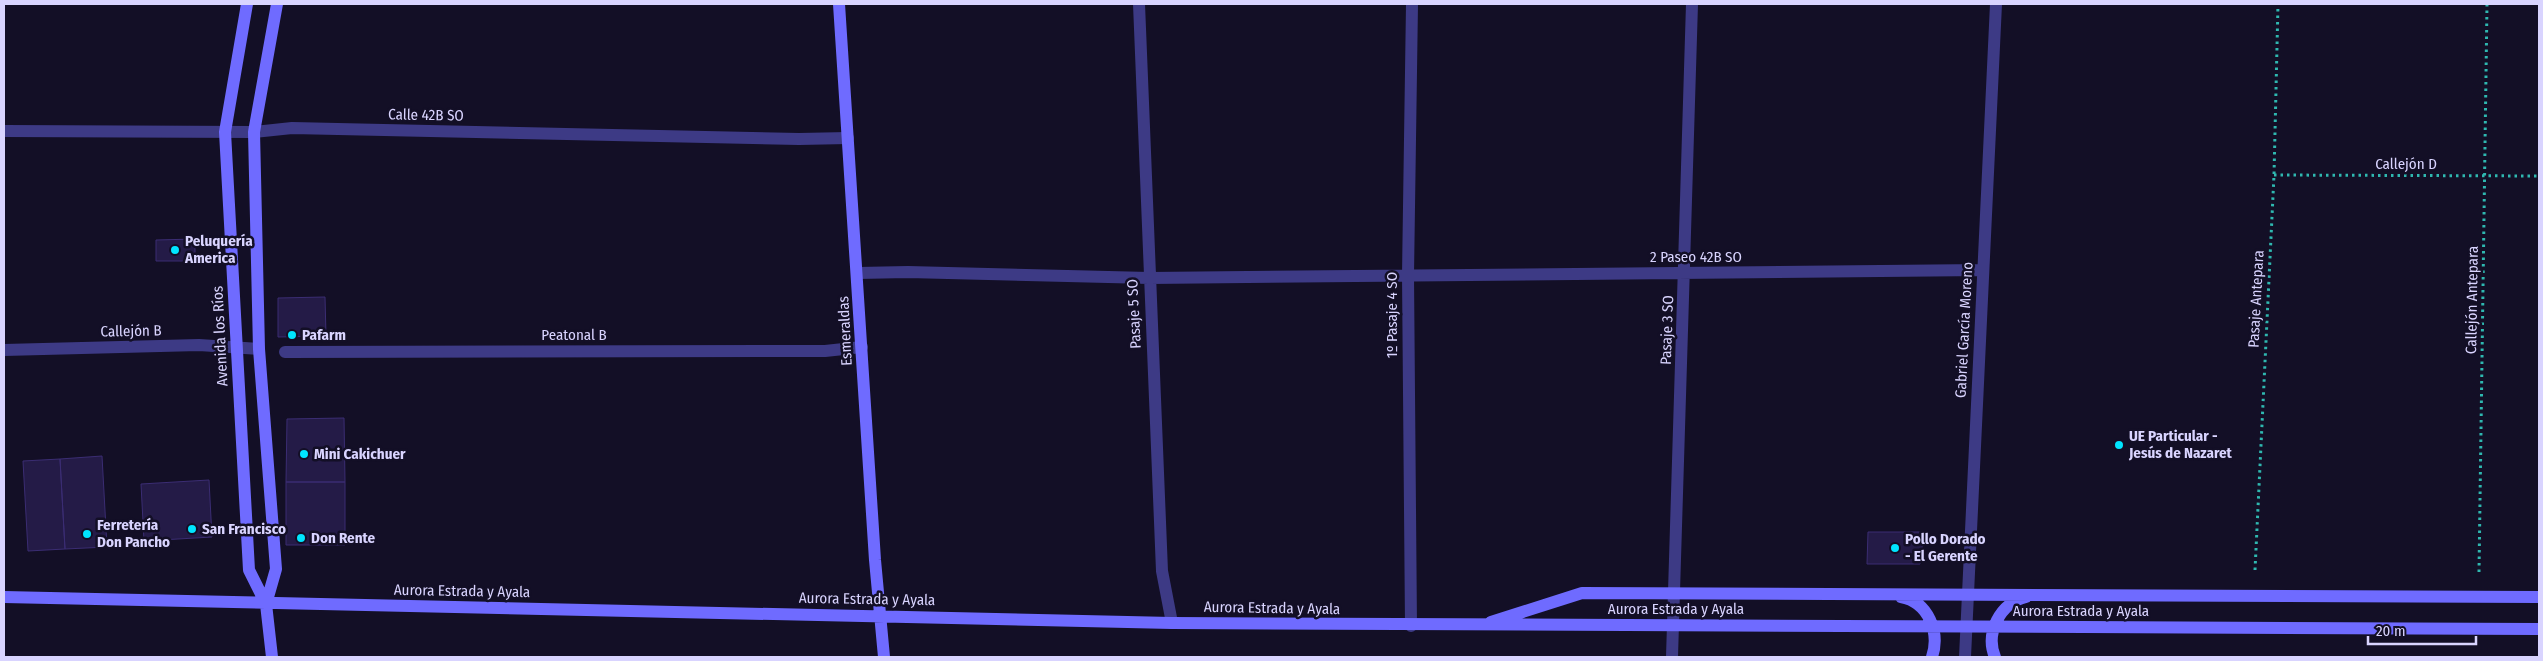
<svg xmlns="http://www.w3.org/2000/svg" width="2543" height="661" viewBox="0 0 2543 661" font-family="'Fira Sans Condensed',sans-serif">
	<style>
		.building { fill: #241b47; stroke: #3b2d73 }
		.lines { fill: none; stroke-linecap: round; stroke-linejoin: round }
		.path { stroke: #2fb8b0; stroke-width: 3; stroke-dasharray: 2.5 4; stroke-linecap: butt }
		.minor { stroke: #3d3a85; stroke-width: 12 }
		.secondary { stroke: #6f6bff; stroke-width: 12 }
		.poi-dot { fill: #00e5ff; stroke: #130f26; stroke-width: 2 }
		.labels { text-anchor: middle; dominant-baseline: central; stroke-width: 5; stroke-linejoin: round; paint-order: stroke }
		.street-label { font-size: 15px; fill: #d9d4ff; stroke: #130f26 }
		.poi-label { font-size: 15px; font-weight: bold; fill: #d9d4ff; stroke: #130f26; text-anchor: start }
	</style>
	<rect width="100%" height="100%" fill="#130f26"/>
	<!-- building -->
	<path class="building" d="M195,239v22h-39v-21z
		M325,297l1,39 -48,1v-39z
		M344,418l1,64h-59l1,-63z
		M102,456l5,91 -42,2 -5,-90z
		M60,459l5,90 -37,2 -5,-90z
		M209,480l3,57 -68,4 -3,-57z
		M286,482h59v63h-59z
		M1868,532h56l-4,32h-53z"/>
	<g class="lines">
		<!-- path -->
		<path class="path" d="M2274,175l265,1
			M2255,570l19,-395 4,-171
			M2479,572l8,-568"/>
		<!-- minor -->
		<path class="minor" d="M1139,4l23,567 10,52
			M4,131l250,1 38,-4 507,11 49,-1
			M858,273l50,-1 241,6 834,-8
			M4,350l195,-5 60,4
			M285,352l540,-1 37,-4
			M1411,626l-3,-351 4,-271
			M1672,657l20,-653
			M1965,657l31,-653"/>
		<!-- secondary -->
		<path class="secondary" d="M247,4l-22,128 24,438 17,34 6,53
			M839,4l36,556 9,97
			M4,597l1168,26 1367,6
			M1901,597c28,5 39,36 31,60
			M266,604l10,-35 -17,-220 -5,-217 23,-128
			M1491,622l91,-29 957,4
			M1995,657c-10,-24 5,-54 31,-60"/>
	</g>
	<!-- markers -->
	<g class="poi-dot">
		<circle cx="175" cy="250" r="5"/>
		<circle cx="292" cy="335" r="5"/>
		<circle cx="2119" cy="445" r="5"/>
		<circle cx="304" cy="454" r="5"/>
		<circle cx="192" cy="529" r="5"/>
		<circle cx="87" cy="534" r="5"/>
		<circle cx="301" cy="538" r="5"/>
		<circle cx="1895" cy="548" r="5"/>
	</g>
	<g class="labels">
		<!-- street labels -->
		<g class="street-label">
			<text transform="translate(426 115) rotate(1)">Calle 42B SO</text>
			<text x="2406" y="164">Callejón D</text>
			<text x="1696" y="257">2 Paseo 42B SO</text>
			<text transform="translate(2256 299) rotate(-87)">Pasaje Antepara</text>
			<text transform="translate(2472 300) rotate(-89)">Callejón Antepara</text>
			<text transform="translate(1134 314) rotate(-93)">Pasaje 5 SO</text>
			<text transform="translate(1392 315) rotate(-90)">1º Pasaje 4 SO</text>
			<text transform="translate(1667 330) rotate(-88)">Pasaje 3 SO</text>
			<text transform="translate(1964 330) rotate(-87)">Gabriel García Moreno</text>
			<text transform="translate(131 331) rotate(-1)">Callejón B</text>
			<text transform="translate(845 331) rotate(-93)">Esmeraldas</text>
			<text x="574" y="335">Peatonal B</text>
			<text transform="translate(220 336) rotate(-93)">Avenida los Ríos</text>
			<text transform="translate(462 591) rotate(1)">Aurora Estrada y Ayala</text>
			<text transform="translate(867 599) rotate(1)">Aurora Estrada y Ayala</text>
			<text transform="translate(1272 608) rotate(1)">Aurora Estrada y Ayala</text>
			<text x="1676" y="609">Aurora Estrada y Ayala</text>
			<text x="2081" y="611">Aurora Estrada y Ayala</text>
		</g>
		<!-- poi labels -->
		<g class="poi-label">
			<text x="185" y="241">Peluquería<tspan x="185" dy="17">America</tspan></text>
			<text x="302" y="335">Pafarm</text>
			<text x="2129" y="436">UE Particular -<tspan x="2129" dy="17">Jesús de Nazaret</tspan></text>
			<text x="314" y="454">Mini Cakichuer</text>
			<text x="97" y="525">Ferretería<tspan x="97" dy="17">Don Pancho</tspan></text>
			<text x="202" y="529">San Francisco</text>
			<text x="311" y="538">Don Rente</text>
			<text x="1905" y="539">Pollo Dorado<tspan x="1905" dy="17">- El Gerente</tspan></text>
		</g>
	</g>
	<!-- border -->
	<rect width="2543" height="661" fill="none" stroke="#d9d4ff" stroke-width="10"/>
	<!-- scale -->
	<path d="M2368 636v8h108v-8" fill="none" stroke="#d9d4ff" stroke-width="2.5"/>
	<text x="2376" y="636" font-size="15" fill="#d9d4ff" stroke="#130f26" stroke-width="4" paint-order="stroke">20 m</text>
</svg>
